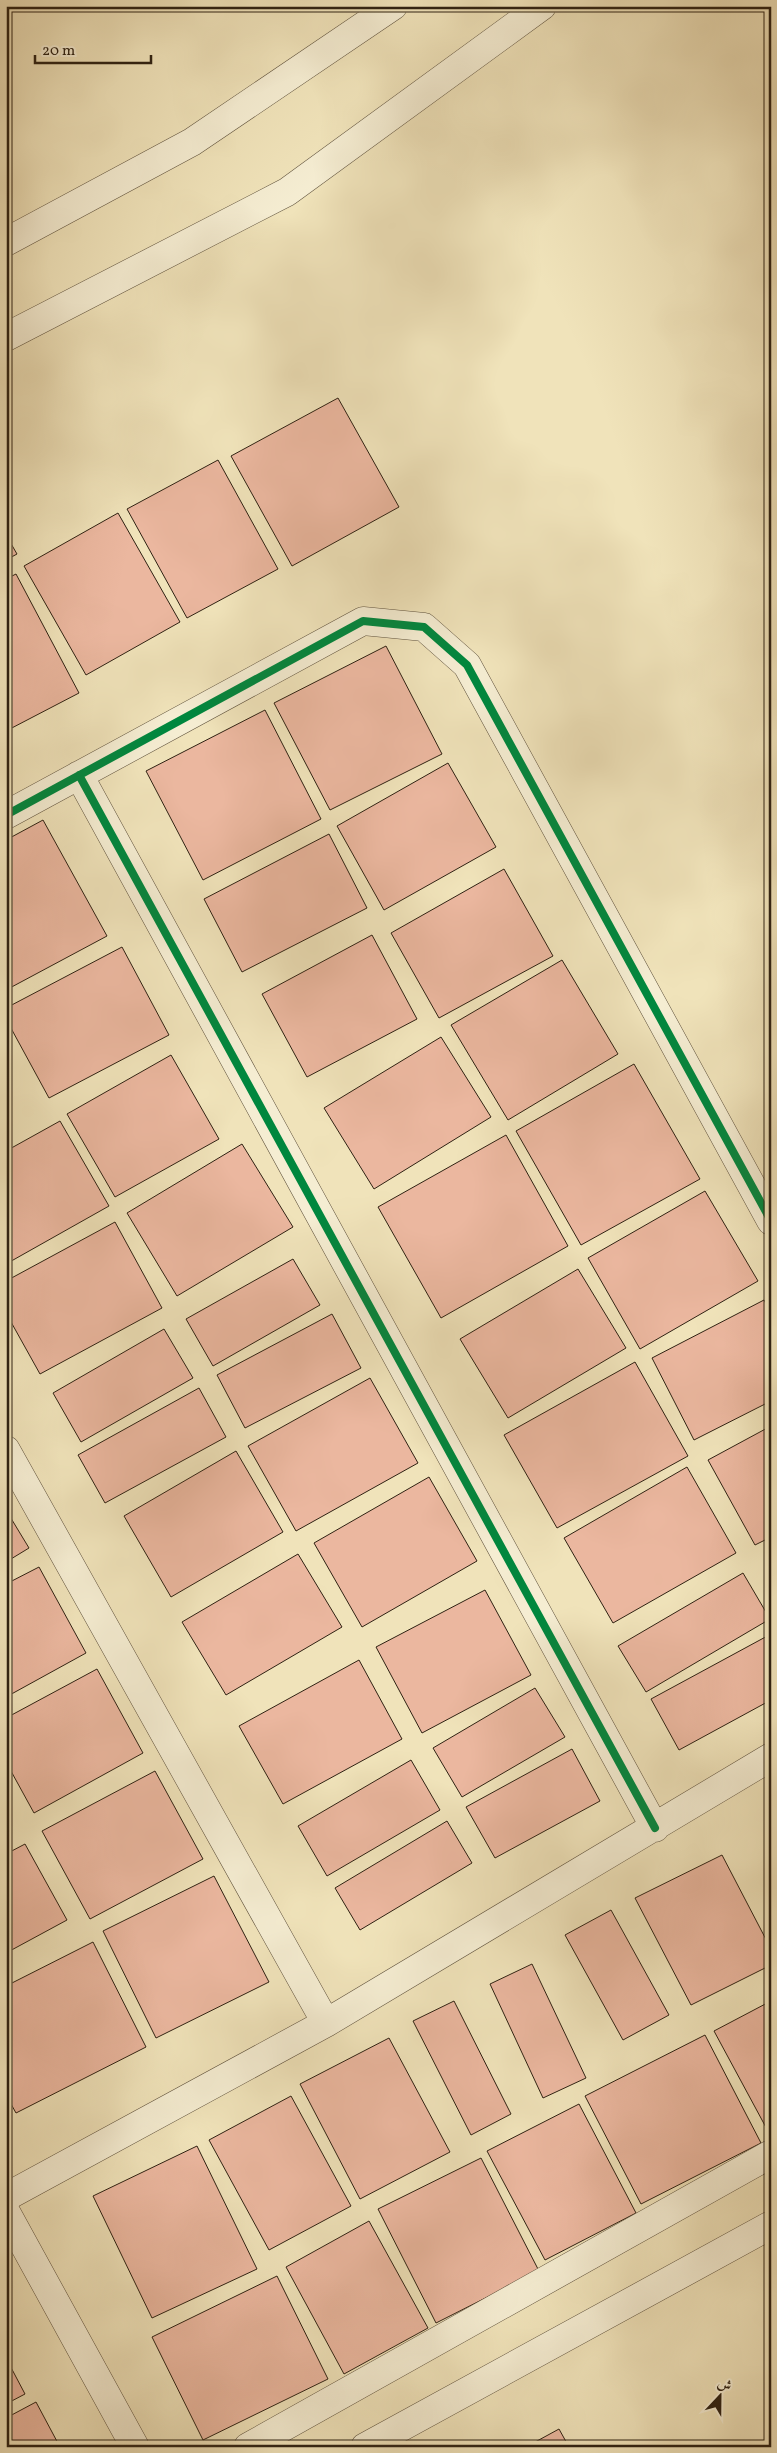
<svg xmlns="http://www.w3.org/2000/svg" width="777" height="2453" viewBox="0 0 777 2453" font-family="Vollkorn,Amiri,serif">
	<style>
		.building { fill: #ebb79f; stroke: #2f2213 }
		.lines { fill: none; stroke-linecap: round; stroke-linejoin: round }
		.minor-casing { stroke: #5f523d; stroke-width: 29 }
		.minor { stroke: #f5edd2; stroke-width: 28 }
		.cycleway-casing { stroke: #f5edd2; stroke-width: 11 }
		.cycleway { stroke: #00873e; stroke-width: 8 }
	</style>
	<rect width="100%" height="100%" fill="#f0e3ba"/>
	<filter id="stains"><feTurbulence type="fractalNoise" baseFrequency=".004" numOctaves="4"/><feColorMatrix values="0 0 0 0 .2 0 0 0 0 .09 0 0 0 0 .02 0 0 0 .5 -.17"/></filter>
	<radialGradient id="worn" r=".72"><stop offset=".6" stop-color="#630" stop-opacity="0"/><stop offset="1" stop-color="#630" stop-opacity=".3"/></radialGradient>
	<!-- building -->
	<path class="building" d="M338,398l61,109 -107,59 -61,-110z
		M218,460l60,109 -91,49 -60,-109z
		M118,513l62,109 -94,53 -62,-109z
		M6,535l11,19 -11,6z
		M16,574l63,119 -73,38v-152z
		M386,646l56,108 -112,56 -56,-107z
		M265,710l56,109 -118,61 -57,-109z
		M448,763l48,84 -112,63 -47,-84z
		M43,820l64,116 -101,54v-150z
		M329,834l38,74 -125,64 -38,-73z
		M504,869l49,87 -114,62 -48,-85z
		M372,935l45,84 -110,58 -45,-83z
		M122,947l47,88 -120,63 -43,-79v-11z
		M562,960l56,94 -110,66 -57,-95z
		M441,1037l50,80 -117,72 -50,-81z
		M171,1055l48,84 -104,58 -48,-83z
		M634,1064l66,115 -119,66 -65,-114z
		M60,1121l49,85 -103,58v-113z
		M506,1135l62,111 -127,72 -63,-111z
		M242,1144l51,83 -116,69 -50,-83z
		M705,1191l53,90 -118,68 -52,-91z
		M115,1222l47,86 -122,66 -34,-61v-32z
		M293,1259l27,46 -107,61 -27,-47z
		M578,1269l48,79 -118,70 -48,-79z
		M764,1300l7,13v88l-77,39 -42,-82z
		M332,1314l29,54 -116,60 -28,-53z
		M164,1329l29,49 -112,64 -28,-49z
		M635,1362l53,94 -131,72 -53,-93z
		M370,1378l48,85 -122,68 -48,-85z
		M199,1388l27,49 -121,66 -27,-48z
		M771,1426v111l-16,8 -47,-85z
		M236,1451l47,81 -112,65 -47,-81z
		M687,1467l49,86 -123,70 -49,-85z
		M429,1477l48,84 -115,66 -48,-84z
		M6,1510l23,38 -23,14z
		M298,1554l44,73 -116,68 -44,-73z
		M39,1567l47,86 -80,44v-113z
		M743,1573l27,46 -124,73 -28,-46z
		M485,1590l46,85 -109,58 -46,-86z
		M771,1634v66l-92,50 -28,-51z
		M359,1660l43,79 -119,65 -44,-78z
		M97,1669l46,84 -109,60 -28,-51v-44z
		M535,1688l30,49 -103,60 -29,-49z
		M572,1749l28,52 -105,57 -29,-51z
		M411,1760l29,50 -113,66 -29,-50z
		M155,1771l48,88 -113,60 -48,-88z
		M447,1821l25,42 -112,67 -25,-42z
		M25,1844l42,76 -61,33v-99z
		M722,1855l49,94v16l-80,40 -56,-107z
		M214,1876l55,106 -113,56 -53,-107z
		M611,1910l58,105 -46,25 -58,-105z
		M93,1942l53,105 -130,66 -10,-18v-109z
		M532,1964l54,114 -43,20 -53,-114z
		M454,2001l57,113 -40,21 -58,-114z
		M771,2001v132h-2l-55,-102z
		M705,2035l56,108 -120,61 -56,-108z
		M389,2038l61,114 -90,47 -60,-115z
		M291,2096l60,110 -82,44 -60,-110z
		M579,2104l57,109 -91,47 -58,-109z
		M197,2146l60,123 -105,49 -59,-122z
		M481,2158l58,113 -103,52 -58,-114z
		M369,2221l59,107 -84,46 -58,-107z
		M277,2276l51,103 -125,61 -51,-103z
		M6,2358l19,36 -19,10z
		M36,2402l24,45h-54v-29z
		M559,2429l10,18h-43z"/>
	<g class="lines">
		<!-- minor casing -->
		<g class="minor-casing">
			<path id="minor" d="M6,242l186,-100 201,-136
				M6,337l281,-145 255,-186
				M79,775l576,1053
				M6,815l357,-194 61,6 43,38 304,556
				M6,1450l320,573
				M6,2197l320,-174 445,-266
				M6,2212l129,235
				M248,2447l523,-293
				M365,2447l406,-222"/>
		</g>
		<!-- minor -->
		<use href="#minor" class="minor"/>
		<!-- cycleway casing -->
		<g class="cycleway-casing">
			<path id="cycleway" d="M79,775l576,1053
				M6,815l357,-194 61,6 43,38 304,556"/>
		</g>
		<!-- cycleway -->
		<use href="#cycleway" class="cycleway"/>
	</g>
	<!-- margin -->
	<rect width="777" height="2453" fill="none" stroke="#f0e3ba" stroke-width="25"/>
	<rect x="8" y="8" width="762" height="2438" fill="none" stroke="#2f2213" stroke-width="2.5"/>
	<rect x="12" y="12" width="752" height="2428" fill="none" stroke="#2f2213"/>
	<!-- north arrow -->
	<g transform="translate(720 2396) rotate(22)" stroke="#f5edd2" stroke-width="4" paint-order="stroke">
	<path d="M0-4L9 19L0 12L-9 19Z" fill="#2f2213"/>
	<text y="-8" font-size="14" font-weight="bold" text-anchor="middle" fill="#2f2213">ش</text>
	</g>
	<!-- scale -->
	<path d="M35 55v8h116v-8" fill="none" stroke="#2f2213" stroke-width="2.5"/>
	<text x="42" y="55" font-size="15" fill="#2f2213" stroke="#f5edd2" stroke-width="4" paint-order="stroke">20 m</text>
	<rect width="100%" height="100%" filter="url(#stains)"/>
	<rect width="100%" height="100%" fill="url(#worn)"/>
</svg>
